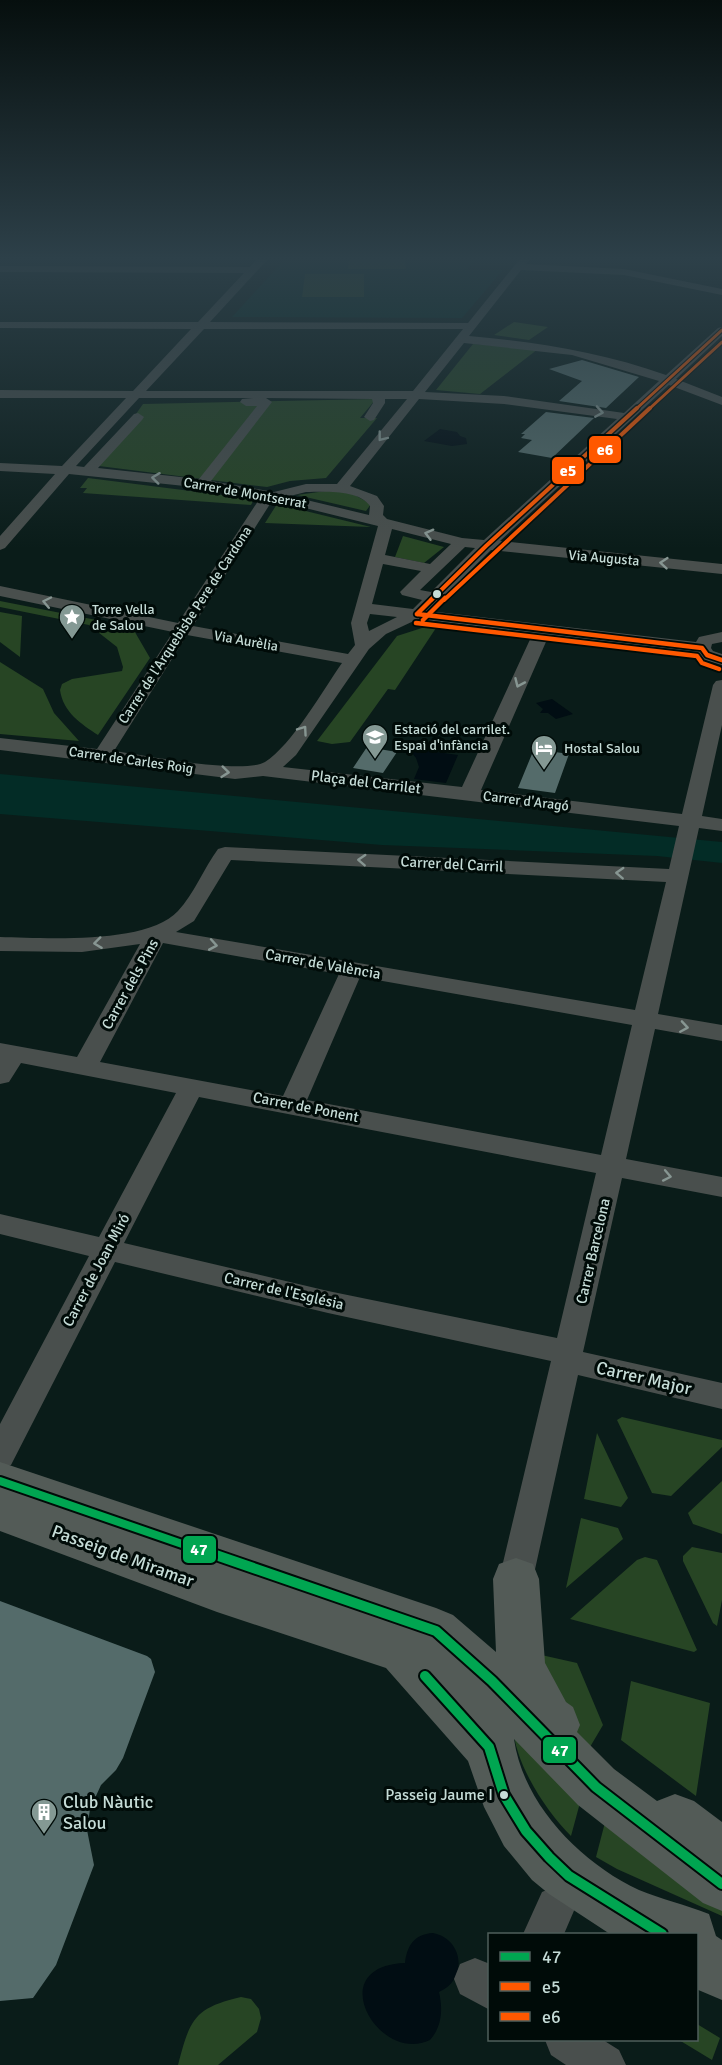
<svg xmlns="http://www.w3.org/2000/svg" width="722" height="2065" viewBox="0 0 722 2065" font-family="Signika,sans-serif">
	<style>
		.built { fill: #032c26 }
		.green { fill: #274524 }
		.water { fill: #010d13 }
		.building { fill: #546b6a }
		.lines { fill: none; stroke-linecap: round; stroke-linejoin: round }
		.street { fill: #494f4d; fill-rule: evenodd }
		.secondary { fill: #535b57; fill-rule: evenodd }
		.bus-1-far1-casing { stroke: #000b08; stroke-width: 12 }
		.bus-1-casing { stroke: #000b08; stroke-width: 14 }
		.bus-2-far2-casing { stroke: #000b08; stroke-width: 5 }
		.bus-2-far1-casing { stroke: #000b08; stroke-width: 7 }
		.bus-2-casing { stroke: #000b08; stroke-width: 8 }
		.bus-3-far2-casing { stroke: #000b08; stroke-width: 5 }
		.bus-3-far1-casing { stroke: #000b08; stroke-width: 7 }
		.bus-3-casing { stroke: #000b08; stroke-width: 8 }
		.bus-1-far1 { stroke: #00a651; stroke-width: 8 }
		.bus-1 { stroke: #00a651; stroke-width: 10 }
		.bus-2-far2 { stroke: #ff5800; stroke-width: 3 }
		.bus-2-far1 { stroke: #ff5800; stroke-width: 4 }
		.bus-2 { stroke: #ff5800; stroke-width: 4.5 }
		.bus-3-far2 { stroke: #ff5800; stroke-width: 3 }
		.bus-3-far1 { stroke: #ff5800; stroke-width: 4 }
		.bus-3 { stroke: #ff5800; stroke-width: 4.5 }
		.oneway { stroke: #879692 }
		.bus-dot { fill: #c5dcd7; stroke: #000b08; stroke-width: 2 }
		.labels { text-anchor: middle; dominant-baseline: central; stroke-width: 6; stroke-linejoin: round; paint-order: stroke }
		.far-street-label { font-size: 14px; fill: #c5dcd7; stroke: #000b08 }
		.far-poi-label { font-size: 14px; fill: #c5dcd7; stroke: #000b08; text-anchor: start }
		.street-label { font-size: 15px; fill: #c5dcd7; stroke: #000b08 }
		.near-bus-label { font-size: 16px; fill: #c5dcd7; stroke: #000b08; text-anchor: end }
		.near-street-label { font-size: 18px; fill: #c5dcd7; stroke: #000b08 }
		.near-poi-label { font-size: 18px; fill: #c5dcd7; stroke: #000b08; text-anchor: start }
		.line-badge { stroke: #000b08; stroke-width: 2 }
		.badge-label { font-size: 16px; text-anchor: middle; font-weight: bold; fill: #fff }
	</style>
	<rect width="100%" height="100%" fill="#0a1c19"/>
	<!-- built -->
	<path class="built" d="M284,260h191l-8,10h36l-41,48 -230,-1z
		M0,774l722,68v21l-65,-7 -275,-11 -382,-31z"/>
	<!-- green -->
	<path class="green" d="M349,260h56l1,9h-58z
		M305,274h59v23h-62z
		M514,322l34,5 -19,13 -35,-5z
		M473,344l65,5 -58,45 -44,-4z
		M376,399l-16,19h17l-51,60 -36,3 -23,6 -168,-21 44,-62z
		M88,478l166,21 -3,6 -168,-12 4,-5h-7z
		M333,490l18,3 20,11 -5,7 -69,-16z
		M277,504l94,23 -106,-4z
		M403,536l41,11 -20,16 -29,-6z
		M0,601l132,26 18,31 -52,77c-17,-11 -35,-23 -38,-45l2,-6 10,-5 50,-8 1,-4 -6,-20 -28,-22 -89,-18z
		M0,612l22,4 -2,41 -20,-15z
		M422,628h14l-41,62 -7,-1 -38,53 -18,2 -15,-3 80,-105z
		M0,662l43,27 11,24 25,28 -79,-7z
		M622,1417l100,23v7l-51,49 -19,-3 -35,-73z
		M597,1433l31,65 -7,9 -37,-8z
		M722,1481v53l-29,-10 -5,-11z
		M581,1518l37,10 5,11 -57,49z
		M692,1547l30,6v47l-5,26 -4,-3 -30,-62v-5z
		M645,1557l12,3 40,90 -3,2 -124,-33 67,-59z
		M528,1652l49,11 26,62 -13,22 -11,-8z
		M631,1681l79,22 -14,93 -75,-56z
		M513,1726l71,62 -13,48c-26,-26 -57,-74 -58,-110z
		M609,1807l113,87v22l-105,-47 -21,-12z
		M241,1997l10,2 8,10 2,9 -4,14 -39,33h-40c12,-46 16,-57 63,-68z
		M697,2024l23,14 -8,22 -33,-20h17z"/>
	<!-- water -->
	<path class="water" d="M440,429l17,3 3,4 6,2 1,6 -15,2 -28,-5z
		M552,699l21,15 -17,5 -8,-6h-8l3,-4 -7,-6z
		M408,748l50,7 -12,28 -32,-4 5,-12 -3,-9z
		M433,1933c31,6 35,47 6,59 4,17 3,35 -9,48 -51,25 -109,-74 -25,-77 2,-17 9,-29 28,-30z"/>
	<!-- building -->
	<path class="building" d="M582,360l57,17 -33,31 -47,-7 23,-20 -33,-12z
		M546,412l48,6 -42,40 -34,-6 14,-12 -11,-2 4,-4h-4z
		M367,747l30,5 -14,21 -30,-5z
		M534,749l35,5 -14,39 -37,-5z
		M0,1601l147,55 4,3 4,13 -32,86 -7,12 -15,15 -11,24 -3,21 7,35 -38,100 -23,33 -33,3z"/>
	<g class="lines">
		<!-- street -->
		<path class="street" d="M256,260h11l-57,62 258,1 51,-63h10l-3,4 98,5 98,20v6l-98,-20 -103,-5 -52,66c68,6 132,16 197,39l52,-47 4,-1v9l-46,43 46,18v8l-53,-20 -169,156 222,23v10l-231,-24 -62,61 267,31 3,-5 23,-5v10l-10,2 -1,4 2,3 9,3v11l-21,-6 -4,-7 -148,-17 -68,155 201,24 31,-129 3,-4 6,-1v45l-20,91 20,3v12l-23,-3 -41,186 64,11v16l-67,-12 -29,130 96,18v20l-100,-19 -39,174 139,31v26l-144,-34 -48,217 -5,11 -12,5 -12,-5 -5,-11 55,-231 -223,-48 -213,-51 -104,203 -11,4v-45l89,-168 -89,-22v-20l99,23 77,-144 -155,-30 -12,19 -9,2v-41l77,14 63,-113 -58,8 -82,-1v-14c44,1 147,8 178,-26 16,-17 26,-43 40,-62l7,-2 444,22 10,-43 -416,-50 -28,3 -235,-29v-12l97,11 76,-117 -173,-36v-10l178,37 82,-125 -56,-10 -135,-14 -64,74 -5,2v-14l55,-62 -55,-3v-8l62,3 64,-68h-126v-8l133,1 58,-62 -191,-1v-6h198l46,-49 -244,-1v-6l250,1zM204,329h259l-50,62h-267zM464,343l108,12 87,26 -35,32 -120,-17 -79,-4zM139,398h114l-11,1 -2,3 6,4h11l-58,73 -101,-11 44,-48 2,-3 -6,-4 -4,1 -50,53 -8,-1zM266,398l106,1 1,4 -9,14 6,4 4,-1 11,-17v-4h22l-70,85h-31l-32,8 -63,-11 61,-79zM419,399l85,5 113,15 -133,121 -22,-2 -75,-19 -4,-4 1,-9 -7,-10 -27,-10zM306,492c18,0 52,-3 64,14l-1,9 -79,-19zM277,501l101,25 -27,97 4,22 -7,9 -155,-28 77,-122zM392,529l59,15 -21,20 -45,-9zM465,547l10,1 -44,44 -11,-2zM383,564l38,7 -21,21 2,3 20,5 -9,9 -41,-5zM370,614l27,3 -28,14 -2,-8zM418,619l115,14 -71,154 -179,-20 13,-12 73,-106 17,-15zM187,635l155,28c-19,27 -50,82 -77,99 -23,13 -121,-7 -151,-11zM231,860l435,22 -31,128 -459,-78 18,-11zM163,943l176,31 -56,122 -183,-34zM360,977l272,48 -31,130 -294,-55zM199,1097l397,76 -39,165 -229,-47 -204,-48z
			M556,1886l14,6 6,14 -12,28h-41l19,-42z
			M475,1958l15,6v46l-30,-16 -6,-15 6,-15z
			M545,2040h58l16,10 7,15h-60l-15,-10z"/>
		<!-- secondary -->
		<path class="secondary" d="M0,1462l436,146 17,7 43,37 -3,-73 6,-15 17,-6 17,6 6,15 6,84 21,39 7,5 7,18 -3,7 37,37 43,32 18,-7 19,7 28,21v89l-19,-8 -125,-98 -64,-66c9,65 67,124 125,151 22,9 47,15 70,24l7,22 6,4v60l-26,-11v-55h-86l-61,-40 -17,-14 -28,-34 -20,-39 -16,-46 -82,-93 -169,-56 -217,-81z"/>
		<!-- bus-1-far1 casing -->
		<g class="bus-1-far1-casing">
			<path id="bus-1-far1" d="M0,1481l214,74"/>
		</g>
		<!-- bus-1 casing -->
		<g class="bus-1-casing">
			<path id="bus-1" d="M210,1553l226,78 56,50 104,106 126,97
				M425,1676l64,71 15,48 22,36 23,26 20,19 93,58"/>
		</g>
		<!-- bus-2-far2 casing -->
		<g class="bus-2-far2-casing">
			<path id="bus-2-far2" d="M635,410l87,-80"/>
		</g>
		<!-- bus-2-far1 casing -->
		<g class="bus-2-far1-casing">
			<path id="bus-2-far1" d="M431,600l55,-54 151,-138"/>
		</g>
		<!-- bus-2 casing -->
		<g class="bus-2-casing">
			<path id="bus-2" d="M417,614l16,-16
				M417,614l285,34 5,7 15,5"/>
		</g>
		<!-- bus-3-far2 casing -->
		<g class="bus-3-far2-casing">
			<path id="bus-3-far2" d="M648,410l74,-68"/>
		</g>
		<!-- bus-3-far1 casing -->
		<g class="bus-3-far1-casing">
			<path id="bus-3-far1" d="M444,600l206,-192"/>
		</g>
		<!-- bus-3 casing -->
		<g class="bus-3-casing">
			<path id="bus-3" d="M423,620l22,-22
				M416,623l281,33 5,7 17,6"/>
		</g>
		<!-- bus-1-far1 -->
		<use href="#bus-1-far1" class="bus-1-far1"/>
		<!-- bus-1 -->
		<use href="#bus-1" class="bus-1"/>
		<!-- bus-2-far2 -->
		<use href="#bus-2-far2" class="bus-2-far2"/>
		<!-- bus-2-far1 -->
		<use href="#bus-2-far1" class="bus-2-far1"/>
		<!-- bus-2 -->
		<use href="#bus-2" class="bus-2"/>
		<!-- bus-3-far2 -->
		<use href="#bus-3-far2" class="bus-3-far2"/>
		<!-- bus-3-far1 -->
		<use href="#bus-3-far1" class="bus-3-far1"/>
		<!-- bus-3 -->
		<use href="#bus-3" class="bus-3"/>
	</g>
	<!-- one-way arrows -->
	<defs><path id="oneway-chevron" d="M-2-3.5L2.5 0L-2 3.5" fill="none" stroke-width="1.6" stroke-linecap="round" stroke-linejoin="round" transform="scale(1.5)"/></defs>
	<g class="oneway">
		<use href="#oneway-chevron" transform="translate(599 412) rotate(9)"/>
		<use href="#oneway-chevron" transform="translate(382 437) rotate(128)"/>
		<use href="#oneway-chevron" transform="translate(156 478) rotate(-173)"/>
		<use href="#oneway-chevron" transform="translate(429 534) rotate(-165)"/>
		<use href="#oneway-chevron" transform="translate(664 563) rotate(-175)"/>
		<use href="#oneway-chevron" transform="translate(47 602) rotate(-168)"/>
		<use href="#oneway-chevron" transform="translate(519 683) rotate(114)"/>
		<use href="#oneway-chevron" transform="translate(303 730) rotate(-55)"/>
		<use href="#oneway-chevron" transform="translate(225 772) rotate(6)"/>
		<use href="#oneway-chevron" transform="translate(362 860) rotate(-177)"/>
		<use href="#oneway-chevron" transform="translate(620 873) rotate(-177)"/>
		<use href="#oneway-chevron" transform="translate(98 943) rotate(173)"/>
		<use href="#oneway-chevron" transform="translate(213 945) rotate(10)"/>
		<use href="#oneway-chevron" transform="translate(684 1027) rotate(9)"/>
		<use href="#oneway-chevron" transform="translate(667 1176) rotate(11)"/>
	</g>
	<!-- sky -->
	<linearGradient id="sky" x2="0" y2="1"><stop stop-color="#060f0e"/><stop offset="0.47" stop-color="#2d4049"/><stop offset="1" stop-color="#2d4049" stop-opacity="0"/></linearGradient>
	<rect width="722" height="549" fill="url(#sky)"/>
	<!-- icons -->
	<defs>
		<g id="sight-pin" transform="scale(1.35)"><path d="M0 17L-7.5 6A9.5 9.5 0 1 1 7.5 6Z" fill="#849994" stroke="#000b08"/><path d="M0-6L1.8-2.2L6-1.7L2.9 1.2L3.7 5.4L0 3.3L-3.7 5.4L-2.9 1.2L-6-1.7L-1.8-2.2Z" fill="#fff"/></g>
		<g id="school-pin" transform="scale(1.35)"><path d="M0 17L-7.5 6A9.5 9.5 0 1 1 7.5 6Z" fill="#849994" stroke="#000b08"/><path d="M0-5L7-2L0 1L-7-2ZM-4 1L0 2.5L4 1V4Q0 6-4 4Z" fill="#fff"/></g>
		<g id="hotel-pin" transform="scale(1.35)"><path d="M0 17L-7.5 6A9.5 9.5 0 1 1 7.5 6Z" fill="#849994" stroke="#000b08"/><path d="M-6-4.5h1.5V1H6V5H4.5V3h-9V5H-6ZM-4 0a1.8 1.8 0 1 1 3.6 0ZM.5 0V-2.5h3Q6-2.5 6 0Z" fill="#fff"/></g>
		<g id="building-pin" transform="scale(1.35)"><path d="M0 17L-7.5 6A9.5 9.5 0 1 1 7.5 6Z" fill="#849994" stroke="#000b08"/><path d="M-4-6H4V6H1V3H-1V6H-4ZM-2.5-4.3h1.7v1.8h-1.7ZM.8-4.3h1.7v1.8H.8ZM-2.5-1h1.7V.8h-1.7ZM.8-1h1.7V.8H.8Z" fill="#fff"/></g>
	</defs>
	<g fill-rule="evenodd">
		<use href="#sight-pin" x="72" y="617"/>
		<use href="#school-pin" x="375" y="737"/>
		<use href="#hotel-pin" x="544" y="748"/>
		<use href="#building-pin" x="44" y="1812"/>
	</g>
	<!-- markers -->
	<g class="bus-dot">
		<circle cx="437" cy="594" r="5"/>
		<circle cx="504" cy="1795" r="5"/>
	</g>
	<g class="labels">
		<!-- far-street labels -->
		<g class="far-street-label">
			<text transform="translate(245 493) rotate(10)">Carrer de Montserrat</text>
			<text transform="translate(604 558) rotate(5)">Via Augusta</text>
			<text transform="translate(185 625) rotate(-57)">Carrer de l'Arquebisbe Pere de Cardona</text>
			<text transform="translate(246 641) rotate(10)">Via Aurèlia</text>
			<text transform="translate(131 760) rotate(8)">Carrer de Carles Roig</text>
			<text transform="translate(526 801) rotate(7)">Carrer d'Aragó</text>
		</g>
		<!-- far-poi labels -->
		<g class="far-poi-label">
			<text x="92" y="609">Torre Vella<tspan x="92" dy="16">de Salou</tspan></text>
			<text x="394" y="729">Estació del carrilet.<tspan x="394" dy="16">Espai d'infància</tspan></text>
			<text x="564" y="748">Hostal Salou</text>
		</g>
		<!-- street labels -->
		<g class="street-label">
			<text transform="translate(366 782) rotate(7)">Plaça del Carrilet</text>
			<text transform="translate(452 864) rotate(3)">Carrer del Carril</text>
			<text transform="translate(323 964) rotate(10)">Carrer de València</text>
			<text transform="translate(130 984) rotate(-61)">Carrer dels Pins</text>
			<text transform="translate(306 1107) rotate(11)">Carrer de Ponent</text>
			<text transform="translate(593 1251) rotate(-77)">Carrer Barcelona</text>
			<text transform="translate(96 1270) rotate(-62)">Carrer de Joan Miró</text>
			<text transform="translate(284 1291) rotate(13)">Carrer de l'Església</text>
		</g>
		<!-- near-bus labels -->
		<g class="near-bus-label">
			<text x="493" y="1795">Passeig Jaume I</text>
		</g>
		<!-- near-street labels -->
		<g class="near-street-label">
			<text transform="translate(644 1378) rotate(13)">Carrer Major</text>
			<text transform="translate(123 1556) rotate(20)">Passeig de Miramar</text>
		</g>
		<!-- near-poi labels -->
		<g class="near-poi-label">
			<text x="63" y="1802">Club Nàutic<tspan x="63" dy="21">Salou</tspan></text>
		</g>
	</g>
	<g class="line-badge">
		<rect x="588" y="435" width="34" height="29" rx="6" fill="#ff5800"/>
		<rect x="551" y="456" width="34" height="29" rx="6" fill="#ff5800"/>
		<rect x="182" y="1535" width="35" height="29" rx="6" fill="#00a651"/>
		<rect x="542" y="1736" width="35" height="28" rx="6" fill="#00a651"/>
	</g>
	<g class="badge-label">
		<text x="605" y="455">e6</text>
		<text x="568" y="476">e5</text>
		<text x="199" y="1555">47</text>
		<text x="560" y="1756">47</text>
	</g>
	<!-- legend -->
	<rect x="488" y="1933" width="210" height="108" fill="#000b08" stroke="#4f5f5b" stroke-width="1.5"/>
	<rect x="500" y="1952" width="30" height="9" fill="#00a651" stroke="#4f5f5b" stroke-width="1.5"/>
	<text x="542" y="1963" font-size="18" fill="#c5dcd7">47</text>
	<rect x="500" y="1982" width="30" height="9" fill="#ff5800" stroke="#4f5f5b" stroke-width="1.5"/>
	<text x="542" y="1993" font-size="18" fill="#c5dcd7">e5</text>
	<rect x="500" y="2012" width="30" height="9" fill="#ff5800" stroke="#4f5f5b" stroke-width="1.5"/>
	<text x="542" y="2023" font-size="18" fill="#c5dcd7">e6</text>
</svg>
